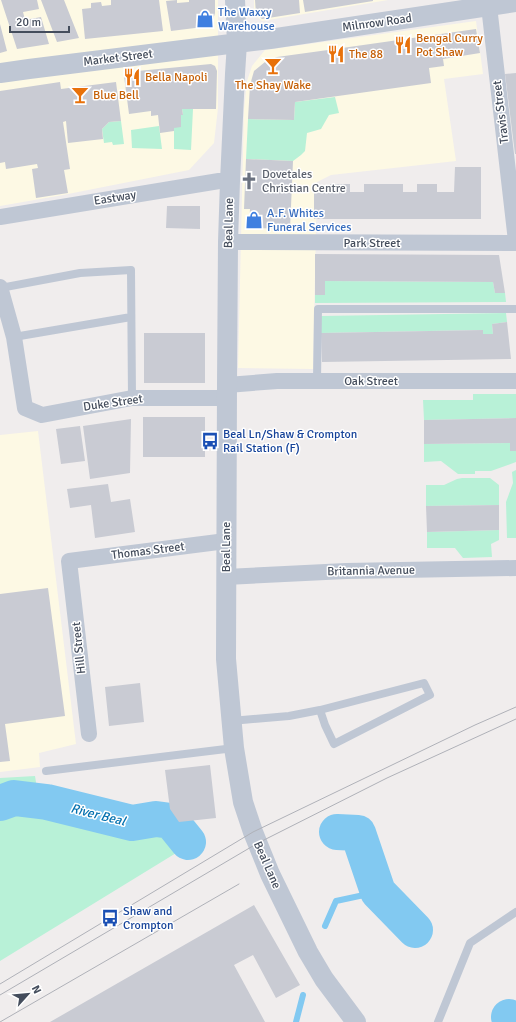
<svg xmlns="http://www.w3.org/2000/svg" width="516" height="1022" viewBox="0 0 516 1022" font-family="Signika,sans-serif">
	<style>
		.commercial { fill: #fdf9e4 }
		.green { fill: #b8f1d7 }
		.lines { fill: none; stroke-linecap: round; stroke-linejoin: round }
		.stream { stroke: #82c9f1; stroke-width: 6 }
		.river { stroke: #82c9f1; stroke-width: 36 }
		.building { fill: #c9cbd3 }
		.service { stroke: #bfc7d4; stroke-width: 8 }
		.minor { stroke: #bfc7d4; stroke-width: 16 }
		.tertiary { stroke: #bfc7d4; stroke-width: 20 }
		.tram { stroke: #afb1b8; stroke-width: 1 }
		.labels { text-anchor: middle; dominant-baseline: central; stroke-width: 3; stroke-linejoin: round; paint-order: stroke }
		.shop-label { font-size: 12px; fill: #366cbe; stroke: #fff; text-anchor: start }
		.street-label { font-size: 12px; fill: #444d5c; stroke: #fff }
		.food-label { font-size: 12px; fill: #c56008; stroke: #fff; text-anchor: start }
		.worship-label { font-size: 12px; fill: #5b616d; stroke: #fff; text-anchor: start }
		.transit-label { font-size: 12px; fill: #164399; stroke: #fff; text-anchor: start }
		.water-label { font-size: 13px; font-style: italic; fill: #0471af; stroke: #fff }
	</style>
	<rect width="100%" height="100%" fill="#f0eded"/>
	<!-- commercial -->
	<path class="commercial" d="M0,0h218v108l-4,35 -25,27 -126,25 -63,11z
		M254,0h134l-126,21 -8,-7z
		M476,21l7,53 -39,5 12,82 -125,14 -14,7 -4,187 -75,-1 6,-259 3,-28 5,-15 13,-16z
		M38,431l38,313 -37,9 1,14 -40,5v-337z"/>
	<!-- green -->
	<path class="green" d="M335,97l4,16 -10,2 -8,14 -14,4 -2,18 -4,4 -8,6 -47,-2 2,-40 46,1 1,-18z
		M182,109h11l-2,41 -17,-1v-21l7,-13h2z
		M121,121l3,23 -11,1 -1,-3 -8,1 -2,-14 7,-7z
		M159,126l3,23 -30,-1 -1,-18z
		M325,281l168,1 2,11h10l1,9 -191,1v-8l9,-1z
		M506,313l1,9 -15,2 1,10h-10l-1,-4 -161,3v-17z
		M473,394h43v24l-92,2 -1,-20h50z
		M510,443l6,8v11l-25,9h-16v3h-17l-17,-13 -17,1v-18z
		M516,470v68h-9l-1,-36 7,-19 -1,-11z
		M462,478h28l9,7v20l-73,1v-21h18l13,-6z
		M499,530v10l-8,4 1,13 -29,1 -8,-10h-28v-16z
		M35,776l5,31 34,-4 64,26 20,-9 23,30 -181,111v-183z"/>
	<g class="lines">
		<!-- stream -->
		<path class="stream" d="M325,926l11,-25 42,-9
			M296,1022l7,-27"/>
		<!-- river -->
		<path class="river" d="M0,803l14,-5 33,4 85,21 24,-4 15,2 17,21
			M337,832l21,1 20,59 37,38
			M509,1017l7,5"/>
	</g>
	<!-- building -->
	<path class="building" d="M1,0h36l2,9 -16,3 2,8 16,-3 8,27 -32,5z
		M41,0h23l15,38 -22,4z
		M111,0h48l4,31 -78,8 -3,-30 9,-1v-5l10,-1 1,4 9,-1z
		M177,0v3l12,-1v-2h26v13l-2,7 -4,4 -6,3 -32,4 -5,-30z
		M255,0h44l1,13 -38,6 -6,-5z
		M303,0h70v1l-68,11z
		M0,24l7,27 -7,2z
		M476,29l4,24 -37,6 1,7 -15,2 2,15 -136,19 -1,18 -46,-1 2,-34 4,-14 11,-9 12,-5 51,-7z
		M211,64l4,2 2,5 -1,38h-34l1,6h-2v12l-7,1v3l-14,2 -2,-18 -7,1v-5l-22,3 -5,-38 3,-4z
		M516,73v81h-1l-10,-80z
		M60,82l1,7 55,-7 5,39 -12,1 -7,7 1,10 -35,4 -2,-22 -3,1 7,47 -6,1 4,23 -32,5 -4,-29 6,-1 -1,-4 -31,5 -1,-7 -5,1v-72z
		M246,159l47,2 -3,68 -41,-1 1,-19h-6z
		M455,167h26v52h-167v-27h16v-8h20v8h14v-8h39v8h14v-8h20v8h17z
		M167,206h33v23l-34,-1z
		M315,254l184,1 6,38h-10l-2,-11 -168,-1v14h-10z
		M507,322l4,37 -189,3 -1,-29 162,-3v4h10l-1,-10z
		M144,333h61v50h-61z
		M143,417h62v40h-62z
		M516,418v33h-6v-8l-86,1v-24z
		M131,419l-1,54 -40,6 -7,-53z
		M80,426l5,35 -24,3 -5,-35z
		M108,484l3,18 19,-3 5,33 -40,6 -4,-33 -21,3 -3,-19z
		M499,505v25l-72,2 -1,-26z
		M48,588l17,128 -60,8 5,37 -10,1v-168z
		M140,683l4,39 -35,4 -4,-39z
		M210,765l6,53 -37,4 -9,-13 -5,-39z
		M254,905l46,80 -24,13 -23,-43 -19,10 31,57h-215z"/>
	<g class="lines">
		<!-- service -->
		<path class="service" d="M0,288l80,-15 51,-3 1,128
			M14,337l117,-20
			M317,381l1,-72h198
			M231,721l58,-5 31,-6 104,-27 6,12 -96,49 -9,-19 -5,-15
			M46,771l188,-23
			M438,1022l32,-79 46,-31"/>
		<!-- minor -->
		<path class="minor" d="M489,6l27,235
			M0,217l219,-36h11
			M228,242l288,1
			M0,287l14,50 11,71 17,7 90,-17h95
			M227,385l50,-4h239
			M226,577l120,-6 170,-3
			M89,734l-20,-173 157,-20"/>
		<!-- tertiary -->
		<path class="tertiary" d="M235,0l2,43 -2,31 -1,22 -4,85 -2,61 -1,143 -1,274 8,89 9,54 10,30 17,42 38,78 16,27 32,43
			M0,73l29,-4 241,-30 246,-37"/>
		<!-- tram -->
		<path class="tram" d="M0,984l253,-152 222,-107 41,-18
			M0,995l258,-152 129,-65 129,-59
			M0,1022l239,-138"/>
	</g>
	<!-- icons -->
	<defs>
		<g id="shop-bare" transform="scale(1.38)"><path d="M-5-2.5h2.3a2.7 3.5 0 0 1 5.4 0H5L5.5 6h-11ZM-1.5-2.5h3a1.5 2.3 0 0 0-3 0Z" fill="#3f7fe0" stroke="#fff" stroke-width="2.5" paint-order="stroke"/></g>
		<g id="restaurant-bare" transform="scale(1.38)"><path d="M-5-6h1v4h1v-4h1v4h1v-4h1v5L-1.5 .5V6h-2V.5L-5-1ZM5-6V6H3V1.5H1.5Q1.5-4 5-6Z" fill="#e8710a" stroke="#fff" stroke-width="2.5" paint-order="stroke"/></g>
		<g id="bar-bare" transform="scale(1.38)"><path d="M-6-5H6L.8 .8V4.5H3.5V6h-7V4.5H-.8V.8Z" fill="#e8710a" stroke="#fff" stroke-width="2.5" paint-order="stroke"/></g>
		<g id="church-bare" transform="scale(1.38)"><path d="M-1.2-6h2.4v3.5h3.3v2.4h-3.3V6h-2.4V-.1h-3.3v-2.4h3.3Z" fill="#6b7280" stroke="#fff" stroke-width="2.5" paint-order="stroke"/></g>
		<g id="bus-bare" transform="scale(1.38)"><path d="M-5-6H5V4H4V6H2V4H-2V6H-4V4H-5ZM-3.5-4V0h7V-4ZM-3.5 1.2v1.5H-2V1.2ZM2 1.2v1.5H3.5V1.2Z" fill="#1a4fb4" stroke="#fff" stroke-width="2.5" paint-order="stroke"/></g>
	</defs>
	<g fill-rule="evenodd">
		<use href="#shop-bare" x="205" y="19"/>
		<use href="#restaurant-bare" x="403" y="45"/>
		<use href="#restaurant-bare" x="336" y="54"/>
		<use href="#bar-bare" x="273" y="66"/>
		<use href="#restaurant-bare" x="132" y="77"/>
		<use href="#bar-bare" x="80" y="95"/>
		<use href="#church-bare" x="249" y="181"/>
		<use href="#shop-bare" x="254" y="220"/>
		<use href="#bus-bare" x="210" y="441"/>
		<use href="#bus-bare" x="110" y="918"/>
	</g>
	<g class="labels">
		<!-- shop labels -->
		<g class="shop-label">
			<text x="218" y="12">The Waxxy<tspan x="218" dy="14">Warehouse</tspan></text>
			<text x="267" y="213">A.F. Whites<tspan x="267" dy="14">Funeral Services</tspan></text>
		</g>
		<!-- street labels -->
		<g class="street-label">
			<text transform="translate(377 23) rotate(-8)">Milnrow Road</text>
			<text transform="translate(118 58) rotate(-7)">Market Street</text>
			<text transform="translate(501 112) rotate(-97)">Travis Street</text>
			<text transform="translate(115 198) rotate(-9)">Eastway</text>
			<text transform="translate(229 223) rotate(-89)">Beal Lane</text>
			<text x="372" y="243">Park Street</text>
			<text x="371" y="381">Oak Street</text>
			<text transform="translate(113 403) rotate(-8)">Duke Street</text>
			<text transform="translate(226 547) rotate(-90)">Beal Lane</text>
			<text transform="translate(148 551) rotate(-7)">Thomas Street</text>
			<text transform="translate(371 571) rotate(-1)">Britannia Avenue</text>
			<text transform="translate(79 648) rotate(-96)">Hill Street</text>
			<text transform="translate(267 865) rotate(66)">Beal Lane</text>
		</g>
		<!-- food labels -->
		<g class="food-label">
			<text x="416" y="38">Bengal Curry<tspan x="416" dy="14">Pot Shaw</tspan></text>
			<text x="349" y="54">The 88</text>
			<text x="145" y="77">Bella Napoli</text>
			<text x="273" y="85" text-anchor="middle">The Shay Wake</text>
			<text x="93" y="95">Blue Bell</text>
		</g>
		<!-- worship labels -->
		<g class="worship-label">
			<text x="262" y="174">Dovetales<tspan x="262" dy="14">Christian Centre</tspan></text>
		</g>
		<!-- transit labels -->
		<g class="transit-label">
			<text x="223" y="434">Beal Ln/Shaw &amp; Crompton<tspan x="223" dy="14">Rail Station (F)</tspan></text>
			<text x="123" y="911">Shaw and<tspan x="123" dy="14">Crompton</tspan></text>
		</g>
		<!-- water labels -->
		<g class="water-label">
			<text transform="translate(98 815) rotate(14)">River Beal</text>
		</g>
	</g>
	<!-- north arrow -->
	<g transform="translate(28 994) rotate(63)" stroke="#ffffff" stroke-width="3" paint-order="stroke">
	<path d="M0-3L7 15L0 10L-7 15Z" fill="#444d5c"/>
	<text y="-6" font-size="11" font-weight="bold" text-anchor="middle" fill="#444d5c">N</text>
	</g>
	<!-- scale -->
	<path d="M10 26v6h59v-6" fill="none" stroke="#444d5c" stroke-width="2"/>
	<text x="16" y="26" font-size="12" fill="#444d5c" stroke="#ffffff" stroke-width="3" paint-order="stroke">20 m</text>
</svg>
